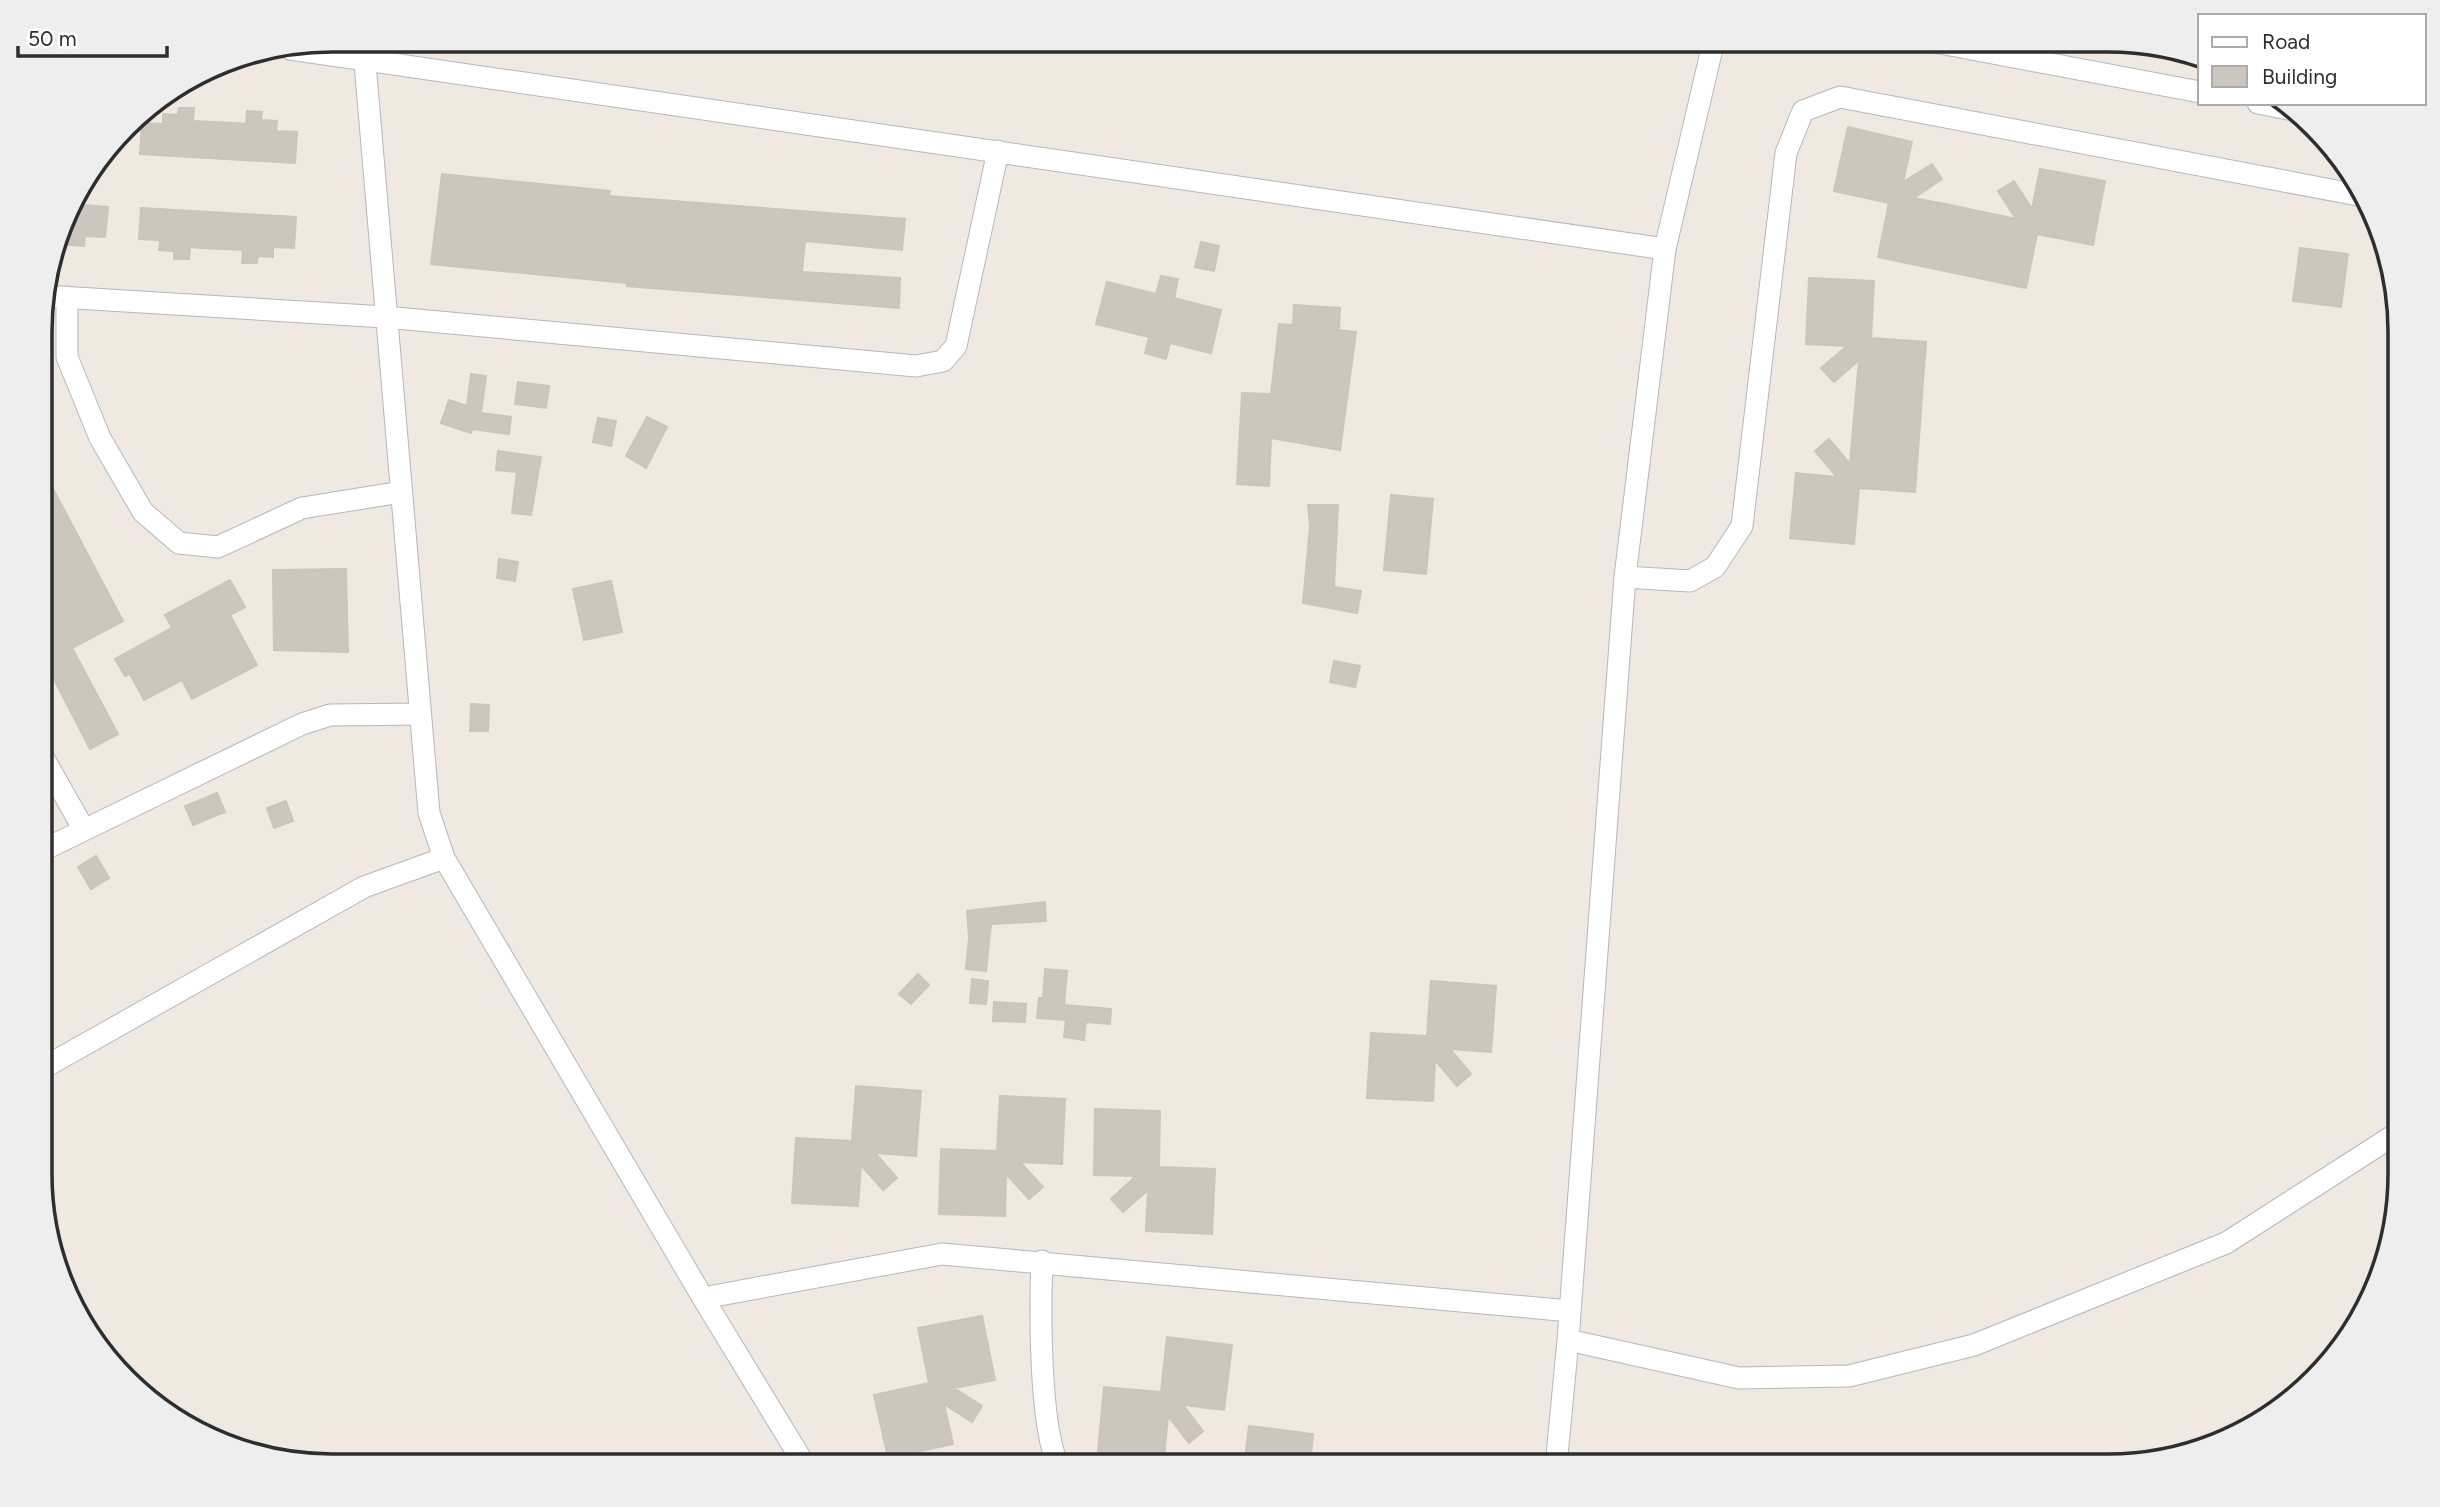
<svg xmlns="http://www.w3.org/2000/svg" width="2440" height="1507" viewBox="0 0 2440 1507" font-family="Figtree,sans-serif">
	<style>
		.building { fill: #cbc7bf; stroke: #cbc5ba; stroke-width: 2 }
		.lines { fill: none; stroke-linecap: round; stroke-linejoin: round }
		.street-casing { stroke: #b4b7c1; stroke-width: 23 }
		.street { stroke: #fff; stroke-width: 21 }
		.rim { fill: none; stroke: #2e2e2e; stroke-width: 3.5 }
	</style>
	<rect width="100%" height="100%" fill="#efe9e1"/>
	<!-- building -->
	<path class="building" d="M179,108h15l-1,13 41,2 12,1 1,-13 15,1 -1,8 16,1 -1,10 21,1 -2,31 -155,-9 2,-31 21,1v-10l15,1z
		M1848,127l64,15 -9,40 29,-18 10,15 -28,19 41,8 61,13 -18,-28 16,-10 18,28 8,-40 65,12 -12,64 -56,-11 -11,54 -148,-31 11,-54 -55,-12z
		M442,174l168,17 -1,5 296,23 -3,31 -97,-9 -3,31 98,6 -1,30 -272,-22v-3l-196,-19z
		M70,204l38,3 -3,30 -20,-1 -1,10 -26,-2z
		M141,208l155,9 -2,31 -21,-1v10l-15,-1 -1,7h-15l1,-13 -41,-2 -12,-1 -1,12h-15v-8l-15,-1 1,-10 -21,-1z
		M1201,242l18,4 -5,25 -19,-4z
		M2300,248l48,6 -7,53 -48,-6z
		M1161,276l17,3 -4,19 47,12 -10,43 -41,-10 -4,16 -21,-6 4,-16 -53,-13 11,-42 49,12z
		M1809,278l65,3 -3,57 55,4 -11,150 -56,-4 -5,56 -64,-6 6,-65 41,4 -22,-26 14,-12 21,25 9,-104 -25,22 -13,-14 26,-22 -41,-2z
		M1294,305l46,3 -1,22 17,2 -16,118 -69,-12 -2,48 -32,-2 5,-91 29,1 8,-70 14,1z
		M471,374l15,2 -5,37 30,4 -2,17 -37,-5 -1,4 -30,-10 8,-23 18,6z
		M518,382l31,4 -3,22 -31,-4z
		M647,417l20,10 -21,41 -20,-12z
		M598,418l18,3 -5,25 -18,-4z
		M498,451l43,6 -10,58 -19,-2 5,-41 -21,-2z
		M43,470l80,151 -51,27 46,86 -28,15 -47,-91z
		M1391,495l42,4 -7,75 -42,-4z
		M1308,505h30l-4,82 27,4 -4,22 -54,-10 7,-77z
		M499,559l19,3 -3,19 -18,-3z
		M346,569l2,83 -74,-2 -1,-80z
		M230,580l15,27 -15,8 27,50 -65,34 -10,-19 -38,20 -14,-26 -5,2 -10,-17 57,-31 -7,-13z
		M611,581l11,51 -38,8 -11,-51z
		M1334,661l26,5 -5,21 -25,-5z
		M471,704l18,1 -1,26h-18z
		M217,793l8,19 -32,13 -8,-19z
		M286,801l7,20 -19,7 -7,-20z
		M96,856l13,22 -18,11 -13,-22z
		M1045,902l1,19 -55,3 -5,47 -20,-2 3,-31 -2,-27z
		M1045,969l22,2 -3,34 47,4 -1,15 -24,-2 -2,18 -20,-3 2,-17 -29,-2 2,-20h4z
		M918,974l11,11 -18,19 -12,-10z
		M972,979l16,2 -2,23 -16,-1z
		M1431,981l65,5 -5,66 -41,-3 21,25 -14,12 -22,-26 -2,41 -66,-3 4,-65 56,3z
		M994,1002l32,2 -1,18 -32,-1z
		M856,1086l65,5 -5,65 -41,-3 22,25 -14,12 -22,-25 -3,41 -66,-3 4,-65 56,3z
		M1000,1096l65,3 -3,65 -42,-2 23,25 -14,12 -23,-25 -1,42 -66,-2 2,-65 56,2z
		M1095,1109l65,2 -1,56 56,2 -3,65 -66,-3 2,-41 -25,22 -12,-13 25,-23 -42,-1z
		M982,1316l13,64 -41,8 28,18 -10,16 -28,-18 9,40 -65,14 -14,-63 55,-12 -11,-55z
		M1167,1337l65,8 -8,65 -41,-5 20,26 -14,12 -21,-27 -4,41 -66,-6 6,-64 57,5z
		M1249,1426l64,8 -3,32h-66z"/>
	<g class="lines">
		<!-- street casing -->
		<g class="street-casing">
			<path id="street" d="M363,40l66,773 15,45 259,440 239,-44 628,57
				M1924,40l276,52
				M290,49l1375,200
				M2258,103l30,6
				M43,296l342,21 531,49 27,-5 13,-15 42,-195
				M67,297v60l33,81 43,74 36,31 39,4 84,-39 99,-16
				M1625,577l65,4 25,-14 27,-41 44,-373 17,-42 37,-14 523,99
				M43,757l40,71
				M43,850l259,-126 28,-9 90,-1
				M43,1068l321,-181 80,-29
				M1042,1261c-2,46 -3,166 17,206
				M703,1298l103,169
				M1568,1340l171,38 110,-2 125,-31 252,-102 173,-111
				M1556,1466l12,-126 57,-763 40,-328 49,-209"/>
		</g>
		<!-- street -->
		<use href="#street" class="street"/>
	</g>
	<!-- crop -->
	<path d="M0 0H2440V1507H0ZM332 52H2108A280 280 0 0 1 2388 332V1174A280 280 0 0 1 2108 1454H332A280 280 0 0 1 52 1174V332A280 280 0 0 1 332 52Z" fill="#eee" fill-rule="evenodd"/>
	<path class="rim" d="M332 52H2108A280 280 0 0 1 2388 332V1174A280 280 0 0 1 2108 1454H332A280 280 0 0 1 52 1174V332A280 280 0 0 1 332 52Z"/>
	<!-- legend -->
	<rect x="2198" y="14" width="228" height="91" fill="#ffffff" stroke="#ababab" stroke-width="2"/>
	<rect x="2212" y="37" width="35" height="10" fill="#ffffff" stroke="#ababab" stroke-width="2"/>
	<text x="2262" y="49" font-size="21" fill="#2e2e2e">Road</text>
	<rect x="2212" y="66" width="35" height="21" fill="#cbc7bf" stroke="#ababab" stroke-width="2"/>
	<text x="2262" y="84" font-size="21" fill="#2e2e2e">Building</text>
	<!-- scale -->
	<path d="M18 46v10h149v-10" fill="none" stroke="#2e2e2e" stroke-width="3.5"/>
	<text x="28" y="46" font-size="21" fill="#2e2e2e" stroke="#ffffff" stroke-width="5" paint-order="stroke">50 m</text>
</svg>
